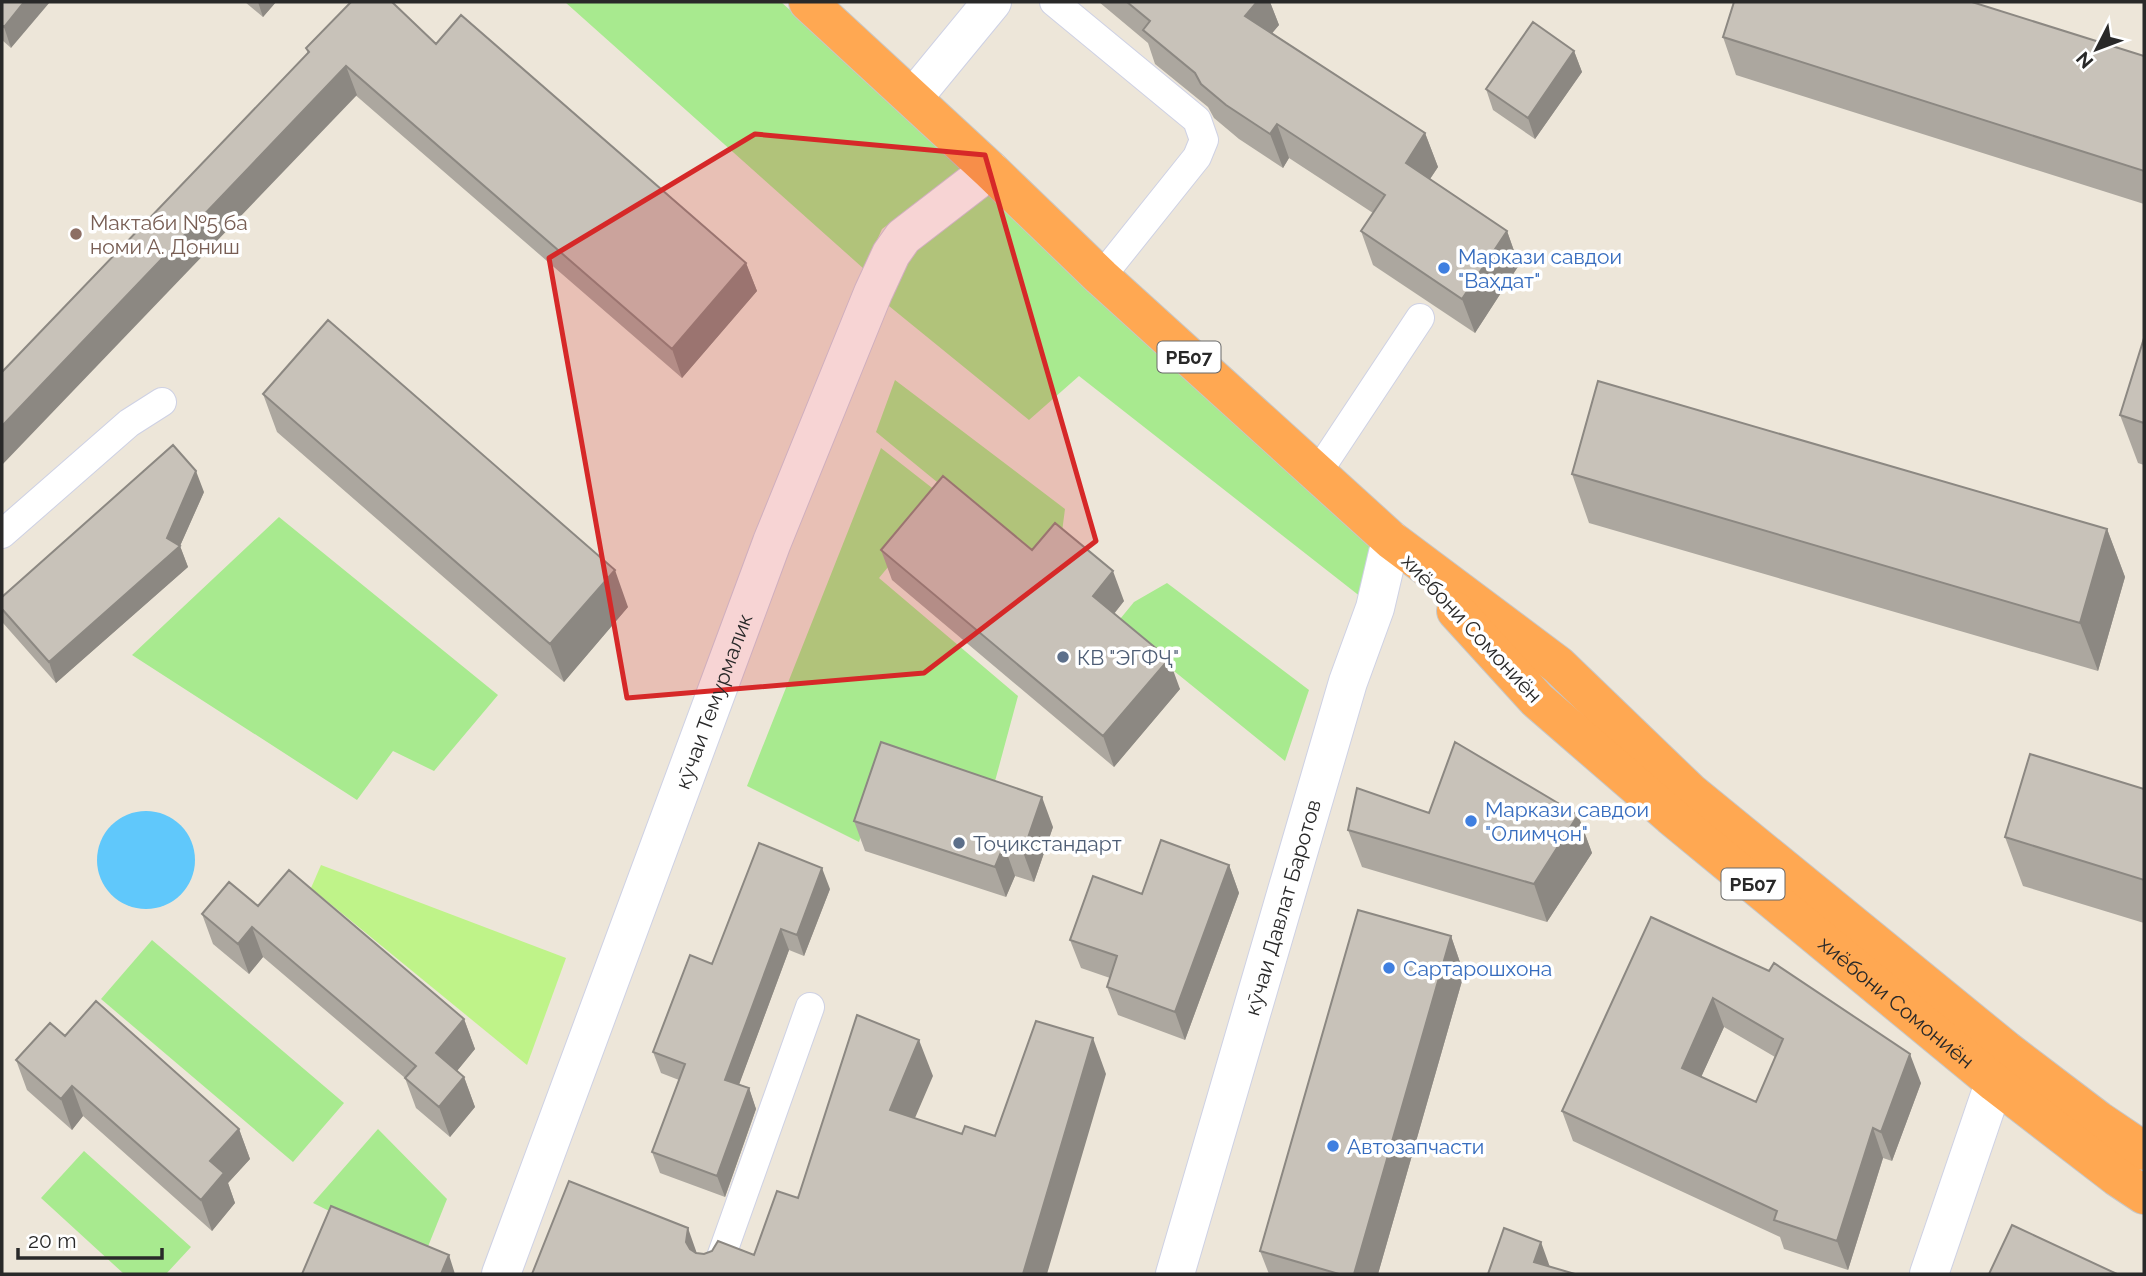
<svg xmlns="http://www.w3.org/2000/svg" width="2146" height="1276" viewBox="0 0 2146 1276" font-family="Raleway,sans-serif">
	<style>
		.green { fill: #a8ea8f }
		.pitch { fill: #bff389 }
		.water { fill: #60c8fb }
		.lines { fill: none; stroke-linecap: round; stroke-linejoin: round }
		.lane-casing { stroke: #ced1e4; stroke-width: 30 }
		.street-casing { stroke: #ced1e4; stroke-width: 40 }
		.secondary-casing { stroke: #ced1e4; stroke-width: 40 }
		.highway-casing { stroke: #c7c7c7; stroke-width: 40 }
		.lane { stroke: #fff; stroke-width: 28 }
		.street { stroke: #fff; stroke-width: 38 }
		.secondary { stroke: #fff; stroke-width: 38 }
		.highway { stroke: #ffa852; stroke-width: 38 }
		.wall { fill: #aca79f; fill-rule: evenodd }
		.shaded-wall { fill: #8c8882 }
		.building { fill: #c8c2b9; stroke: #8c8882; stroke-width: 2; fill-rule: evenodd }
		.marked { fill: #d62828; fill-opacity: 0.2; stroke: #d62828; stroke-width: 5; stroke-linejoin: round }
		.education-dot { fill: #8d6e63; stroke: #fff; stroke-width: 2.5 }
		.shop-dot { fill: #3f7fe0; stroke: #fff; stroke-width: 2.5 }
		.service-dot { fill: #5c6f8a; stroke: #fff; stroke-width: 2.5 }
		.labels { text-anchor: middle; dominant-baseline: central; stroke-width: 7; stroke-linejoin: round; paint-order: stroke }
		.shield { fill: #fff; stroke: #696969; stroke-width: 2 }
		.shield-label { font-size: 19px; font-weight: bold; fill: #292929 }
		.education-label { font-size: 21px; fill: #785e54; stroke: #fff; text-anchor: start }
		.shop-label { font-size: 21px; fill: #366cbe; stroke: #fff; text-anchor: start }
		.street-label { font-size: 21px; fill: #292929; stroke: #fff }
		.service-label { font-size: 21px; fill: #4e5e75; stroke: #fff; text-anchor: start }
	</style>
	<rect width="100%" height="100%" fill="#ede6d9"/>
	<!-- green -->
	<path class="green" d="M565,2h216l186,165 -85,62 -18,40z
		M990,170l401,370 -16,68 -296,-232 -50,44 -156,-127z
		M895,380l170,129 -5,38 -18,21 -166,-136z
		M881,448l64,50 -66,80 139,118 -27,100 -105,-36 -27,82 -112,-56z
		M279,517l219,178 -64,76 -41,-20 -36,49 -225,-145z
		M1167,583l142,107 -24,71 -169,-137 18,-22z
		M152,940l192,163 -51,59 -192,-163z
		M378,1129l69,70 -30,75 -31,-35 -73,-36z
		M84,1151l107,96 -25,27h-42l-83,-76z"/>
	<!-- pitch -->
	<path class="pitch" d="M321,865l245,93 -39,107 -216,-177z"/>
	<!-- water -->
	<path class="water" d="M97 860a49 49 0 1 1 98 0a49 49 0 1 1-98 0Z"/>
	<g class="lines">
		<!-- lane casing -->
		<g class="lane-casing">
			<path id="lane" d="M1054,2l143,118 7,20 -7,17 -96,120
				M1316,475l104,-157
				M2,534l127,-111 33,-21
				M715,1274l95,-267"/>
		</g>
		<!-- street casing -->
		<g class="street-casing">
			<g id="street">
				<path d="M913,98l79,-96"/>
				<path id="s1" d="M501,1274l271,-732 101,-249 18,-39 12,-17 87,-67"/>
				<path d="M1929,1274l75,-220"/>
			</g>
		</g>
		<!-- secondary casing -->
		<g class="secondary-casing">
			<g id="secondary">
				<path id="s2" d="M1175,1274l173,-592 27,-74 16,-68"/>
			</g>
		</g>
		<!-- highway casing -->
		<g class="highway-casing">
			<g id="highway">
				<path d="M808,2l182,168 111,107 290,263 167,125 132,127 316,258 92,70 46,31"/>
				<path id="s3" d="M1456,611l81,89 134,116 324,267 122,94 27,18"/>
			</g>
		</g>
		<!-- lane -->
		<use href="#lane" class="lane"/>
		<!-- street -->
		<use href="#street" class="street"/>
		<!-- secondary -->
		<use href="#secondary" class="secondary"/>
		<!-- highway -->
		<use href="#highway" class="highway"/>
	</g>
	<!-- wall -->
	<path class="wall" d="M2,2l9,46 -9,-8z
		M245,2h31l-13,15z
		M1099,2h171l9,23 -7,8 153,100 13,34 -8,12 77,52 12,34 -44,68 -102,-68 -12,-34 12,-18 -84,-55 -6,10 -44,-29 -25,-21 -6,-11 -53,-43 -7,-21z
		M1723,37l421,19v148l-408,-129z
		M436,44l310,219 11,28 -75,87 -374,-324 -2,-6z
		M1574,51l8,21 -47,67 -42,-29 -7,-21z
		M2144,338v127l-6,-2 -18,-48z
		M263,394l365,213 -64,75 -287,-250z
		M1572,474l535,55 18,48 -27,94 -509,-148z
		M204,492l-24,54 8,21 -132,116 -53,-60 -1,-4v-22z
		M881,550h151l92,51 -10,13 66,75 -66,78 -222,-187z
		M2144,789v134l-121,-37 -18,-49z
		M1429,813l149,2 14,38 -45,69 -185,-55 -14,-37z
		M854,821l199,6 -19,55 -19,-6 -9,21 -141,-46z
		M1229,865l10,28 -54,147 -67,-25 -11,-28 3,-9 -29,-10 -11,-28z
		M830,889l-26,67 -15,-6 -50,134 10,4 7,21 -31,88 -65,-24 -8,-21 27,-72 -18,-7 -8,-21 59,-88z
		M258,906l206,113 11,30 -18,22 7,6 11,30 -25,30 -34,-29 -11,-30 -142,-121 -14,17 -36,-30 -11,-30z
		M1651,917l270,166 -29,78 -9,-3 -35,112 -64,-21 -4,-12 -207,-96 -11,-30zM1724,1027l51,30 -19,45 -55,-25z
		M1451,936l13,38 -86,300h-109l-9,-23z
		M65,1036l174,93 11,30 -22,24 7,20 -23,28 -129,-115 -11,14 -45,-40 -11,-30z"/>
	<!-- shaded-wall -->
	<path class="shaded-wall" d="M24,2h26l-39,46 -7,-21z
		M258,2h18l-13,15z
		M1257,2h13l9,23 -21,25 -13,-34z
		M1574,51l8,21 -47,67 -7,-21z
		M346,66l11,29 -355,370v-39z
		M1277,124l12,34 -6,10 -13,-34z
		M1425,133l13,34 -20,30 -12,-34z
		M1507,231l12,34 -44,68 -13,-34z
		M746,263l11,28 -75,87 -10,-29z
		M196,471l8,21 -24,54 8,21 -132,116 -7,-21 118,-124z
		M2107,529l18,48 -27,94 -18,-48z
		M615,570l13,37 -64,75 -14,-38z
		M1113,571l11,30 -20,25 -11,-30z
		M1169,659l11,30 -66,78 -11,-31z
		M1042,797l11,30 -19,55 -11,-30z
		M1578,815l14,38 -45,69 -13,-38z
		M1004,845l11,31 -9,21 -11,-30z
		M1229,865l10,28 -54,147 -10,-28z
		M822,868l8,21 -26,67 -7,-21z
		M252,927l11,30 -14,17 -11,-30z
		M781,929l8,21 -56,151 -8,-21z
		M1451,936l13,38 -86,300h-24z
		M1713,998l11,29 -32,70 -10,-29z
		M464,1019l11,30 -28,34 -11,-30z
		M1093,1038l13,36 -59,200h-24z
		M919,1040l14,36 -30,70 -13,-36z
		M1910,1054l11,29 -29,78 -11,-29z
		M464,1077l11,30 -25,30 -11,-30z
		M72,1086l11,30 -11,14 -11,-31z
		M749,1088l7,21 -31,88 -8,-21z
		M1873,1128l10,30 -35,112 -11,-29z
		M239,1129l11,30 -22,24 7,20 -23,28 -11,-31 9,-39z
		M688,1228l13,37 -2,9 -13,-32z
		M1541,1242l10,28 -17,-8z
		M449,1255l6,19h-14z"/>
	<!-- building -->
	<path class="building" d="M2,2h22l-20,25 -2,-2z
		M351,2h41l44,42 25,-29 285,248 -74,86 -326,-283 -344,360v-54l307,-320 -3,-4z
		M1127,2h130l-12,14 180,117 -19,30 101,68 -45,68 -101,-68 24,-36 -108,-71 -7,10 -44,-29 -25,-21 -6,-11 -52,-43 7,-9z
		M1734,2h238l172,54v115l-421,-134z
		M1533,22l41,29 -46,67 -42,-29z
		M328,320l287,250 -65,74 -287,-250z
		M2144,338v85l-24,-8z
		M1598,381l509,148 -27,94 -508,-149z
		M173,445l23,26 -29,67 13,8 -131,116 -47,-53v-12z
		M943,476l89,74 23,-27 58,48 -20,25 76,63 -66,77 -222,-186z
		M881,742l161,55 -19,55 -19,-7 -9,22 -141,-46z
		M1455,742l123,73 -44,69 -186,-54 9,-42 72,25z
		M2030,754l114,35v91l-139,-43z
		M1161,840l68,25 -54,147 -68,-25 10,-31 -47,-16 23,-64 49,18z
		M759,843l63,25 -25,67 -16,-6 -56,151 24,8 -32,88 -65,-24 33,-88 -32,-12 37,-97 22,9z
		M289,870l175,149 -28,34 28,24 -25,30 -34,-29 11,-12 -164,-139 -14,17 -36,-30 27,-32 29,24z
		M1358,910l93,26 -97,338h-15l-79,-23z
		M1651,917l118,54 5,-8 136,91 -29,78 -8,-4 -36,113 -63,-21 3,-9 -215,-100zM1713,998l70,41 -27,63 -74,-34z
		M96,1001l143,128 -29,32 14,12 -23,27 -129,-114 -11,13 -45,-39 34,-37 15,13z
		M857,1015l62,25 -29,70 72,24 3,-8 30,10 41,-115 57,17 -70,236h-491l37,-93 119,47 -2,14 4,7 6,4 8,1 8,-3 6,-10 36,14 23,-64 21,7z
		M331,1206l118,49 -8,19h-139z
		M2012,1225l105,49h-128z
		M1504,1228l37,14 -7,20 41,12h-87z"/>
	<!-- marked area -->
	<path class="marked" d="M755,134l230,21 111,386 -172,132 -297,25 -78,-440z"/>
	<!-- markers -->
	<circle class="education-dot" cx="76" cy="234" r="7"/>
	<g class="shop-dot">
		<circle cx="1444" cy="268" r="7"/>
		<circle cx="1471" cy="821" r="7"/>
		<circle cx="1389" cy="968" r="7"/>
		<circle cx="1333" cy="1146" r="7"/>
	</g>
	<g class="service-dot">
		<circle cx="1063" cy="657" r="7"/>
		<circle cx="959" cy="843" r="7"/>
	</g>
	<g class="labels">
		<!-- shield labels -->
		<g class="shield">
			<rect x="1157.5" y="341.5" width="63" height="31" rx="5"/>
			<rect x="1721.5" y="868.5" width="63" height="31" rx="5"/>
		</g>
		<g class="shield-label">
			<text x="1189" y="357">РБ07</text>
			<text x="1753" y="884">РБ07</text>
		</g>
		<!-- education labels -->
		<g class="education-label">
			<text x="90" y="222">Мактаби №5 ба<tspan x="90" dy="24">номи А. Дониш</tspan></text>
		</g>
		<!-- shop labels -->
		<g class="shop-label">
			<text x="1458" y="256">Маркази савдои<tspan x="1458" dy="24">"Ваҳдат"</tspan></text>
			<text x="1485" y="809">Маркази савдои<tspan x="1485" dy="24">"Олимҷон"</tspan></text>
			<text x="1403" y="968">Сартарошхона</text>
			<text x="1347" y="1146">Автозапчасти</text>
		</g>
		<!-- street labels -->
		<g class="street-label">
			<text transform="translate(1472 628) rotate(47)">хиёбони Сомониён</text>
			<text stroke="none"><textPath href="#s1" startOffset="611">кӯчаи Темурмалик</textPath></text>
			<text stroke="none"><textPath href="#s2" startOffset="382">кӯчаи Давлат Баротов</textPath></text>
			<text stroke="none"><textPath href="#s3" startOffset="590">хиёбони Сомониён</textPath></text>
		</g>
		<!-- service labels -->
		<g class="service-label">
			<text x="1077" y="657">КВ "ЭГФҶ"</text>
			<text x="973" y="843">Тоҷикстандарт</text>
		</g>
	</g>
	<!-- border -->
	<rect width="2146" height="1276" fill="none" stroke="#292929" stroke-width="7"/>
	<!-- north arrow -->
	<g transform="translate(2097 49) rotate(228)" stroke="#ffffff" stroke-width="5" paint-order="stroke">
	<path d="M0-5L12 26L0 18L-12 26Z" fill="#292929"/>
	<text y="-10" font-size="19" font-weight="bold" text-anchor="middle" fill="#292929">N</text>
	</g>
	<!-- scale -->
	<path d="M18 1248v10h144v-10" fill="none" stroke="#292929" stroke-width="3.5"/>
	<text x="28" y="1248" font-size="21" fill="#292929" stroke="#ffffff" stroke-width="5" paint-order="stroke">20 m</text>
</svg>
